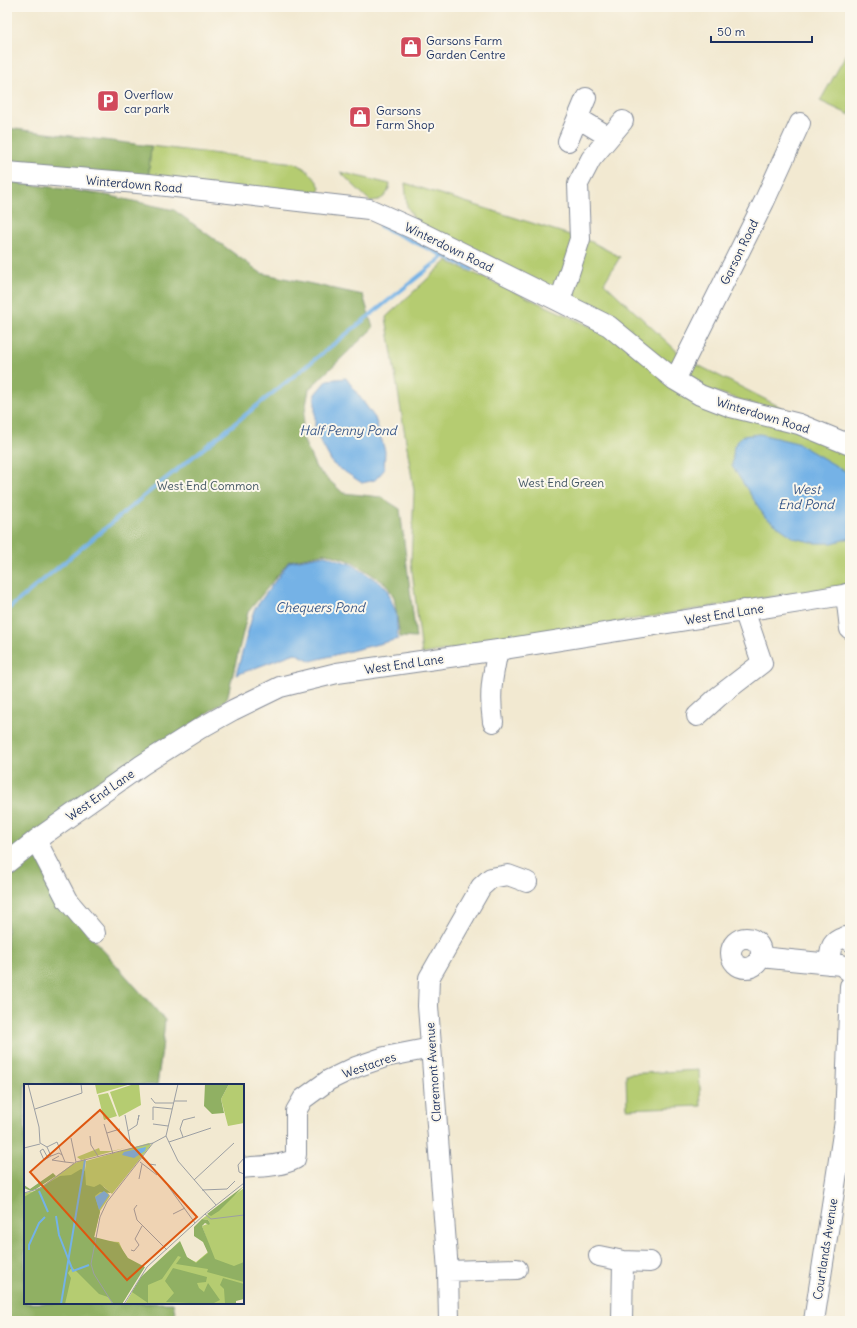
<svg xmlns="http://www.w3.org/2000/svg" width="857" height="1328" viewBox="0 0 857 1328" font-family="Delius,sans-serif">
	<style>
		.green { fill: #b5cc71; stroke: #687e68 }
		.forest { fill: #90b063; stroke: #567060 }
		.water { fill: #74b2e6; stroke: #4870a2 }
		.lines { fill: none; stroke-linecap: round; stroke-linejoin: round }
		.stream { stroke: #74b2e6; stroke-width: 4 }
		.minor-casing { stroke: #868c98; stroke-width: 22 }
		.minor { stroke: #fff; stroke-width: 20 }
		.labels { text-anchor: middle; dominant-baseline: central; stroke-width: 4; stroke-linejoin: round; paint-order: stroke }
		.poi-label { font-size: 12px; fill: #1b2f5e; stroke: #fbf7ec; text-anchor: start }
		.street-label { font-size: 12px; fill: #1b2f5e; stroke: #fbf7ec }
		.park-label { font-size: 12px; fill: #425663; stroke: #fbf7ec }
		.water-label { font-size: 13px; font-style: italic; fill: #365687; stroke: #fbf7ec }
		.inset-river { fill: none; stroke: #74b2e6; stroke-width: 2 }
		.inset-road { fill: none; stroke: #9c9fa3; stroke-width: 1 }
		.view { fill: #de5710; fill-opacity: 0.15; stroke: #de5710; stroke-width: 2 }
		.inset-edge { fill: none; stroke: #1b2f5e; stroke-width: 2 }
	</style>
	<rect width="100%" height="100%" fill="#fbf7ec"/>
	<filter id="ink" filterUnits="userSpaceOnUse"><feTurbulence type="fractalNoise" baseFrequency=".025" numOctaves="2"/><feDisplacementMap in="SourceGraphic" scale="8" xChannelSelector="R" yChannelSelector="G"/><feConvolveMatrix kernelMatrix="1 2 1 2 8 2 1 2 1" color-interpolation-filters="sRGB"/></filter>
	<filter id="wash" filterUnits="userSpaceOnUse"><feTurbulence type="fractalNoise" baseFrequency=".012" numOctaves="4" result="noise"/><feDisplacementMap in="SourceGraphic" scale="16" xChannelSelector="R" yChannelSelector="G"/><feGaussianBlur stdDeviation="0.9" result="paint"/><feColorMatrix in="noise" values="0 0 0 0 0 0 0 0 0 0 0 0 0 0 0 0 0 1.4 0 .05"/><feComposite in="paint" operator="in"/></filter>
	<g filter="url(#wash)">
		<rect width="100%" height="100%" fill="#f2e9d1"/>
		<!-- green -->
		<path class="green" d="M850,48v67l-30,-14z
			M151,146l144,17c11,5 20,14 25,24l-2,6 -170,-12z
			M340,172l50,12c-2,11 -7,17 -20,17z
			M405,183l187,59 28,15 -16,26 77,72 9,6 104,53h-9l-85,-27 -283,-163 -10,-18z
			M447,261l171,78 55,45 177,65v135l-428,70 -11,-92 3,-71 -28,-174z
			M699,1070l2,36 -74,3 -1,-35z"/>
		<!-- forest -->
		<path class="forest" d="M7,128l144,18 -3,35 -141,-16z
			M7,181l99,14 68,15 87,63 102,22 10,33 -64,61 -8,45 15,34 27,25 38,4 19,12 16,129 -16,-1 -6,-40 -8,-13 -33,-22 -27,-9 -37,8 -41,51 -21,87 -195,138 39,77 94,106 -3,30 -5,35h-132v218h148l4,18h-170z"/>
		<!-- water -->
		<path class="water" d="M346,378l29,40 10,33 -1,19 -9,10 -13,3 -29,-19 -18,-33v-37l12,-14z
			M760,434l37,9 53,31v64l-18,5h-16l-22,-5 -29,-21 -33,-51 2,-20 8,-10z
			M325,555l28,10 33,22 10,26 2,26 -87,22 -16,-8 -59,22 18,-65 35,-48z"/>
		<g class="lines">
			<!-- stream -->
			<path class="stream" d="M380,226l92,43
				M7,610l137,-114 300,-240"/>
		</g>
	</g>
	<g filter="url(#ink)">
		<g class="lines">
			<!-- minor casing -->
			<g class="minor-casing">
				<path id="minor" d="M578,118l31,19
					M568,141l18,-43
					M7,172l142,12 220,25 45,20 195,97 66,54 25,15 31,12 68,17 51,21
					M560,301l20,-62 -2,-55 13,-25 32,-38
					M675,380l89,-178 36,-79
					M846,594l4,35
					M697,716l22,-20 43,-33 -18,-53
					M493,722c-4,-28 -1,-44 5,-72
					M36,840l31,60 28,33
					M7,863l29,-23 106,-75 57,-36 34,-19 47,-23 57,-14 161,-23 352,-56
					M731 953a15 15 0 1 1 30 0a15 15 0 1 1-30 0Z
					M760,957l81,8 9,7
					M829,964c2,-15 0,-22 16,-27l5,4
					M243,1168c16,-2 37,-1 52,-9l1,-5v-43l7,-12 26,-19 27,-13 29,-10 46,-9
					M599,1256l24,5 27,1
					M448,1271l69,-2
					M449,1321l-1,-50 -20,-265 1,-28 52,-91 10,-9 17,-3 19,7
					M622,1321l1,-60
					M814,1321l31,-200 5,-135"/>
			</g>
			<!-- minor -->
			<use href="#minor" class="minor"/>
		</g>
	</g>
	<!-- icons -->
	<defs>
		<g id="shop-square" transform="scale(1.15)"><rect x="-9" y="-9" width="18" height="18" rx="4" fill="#d1495b" stroke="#fbf7ec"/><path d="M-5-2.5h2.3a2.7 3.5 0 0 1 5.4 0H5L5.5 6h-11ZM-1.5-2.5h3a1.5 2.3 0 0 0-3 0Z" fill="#fff"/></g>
		<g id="parking-square" transform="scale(1.15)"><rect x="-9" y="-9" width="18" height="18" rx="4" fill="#d1495b" stroke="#fbf7ec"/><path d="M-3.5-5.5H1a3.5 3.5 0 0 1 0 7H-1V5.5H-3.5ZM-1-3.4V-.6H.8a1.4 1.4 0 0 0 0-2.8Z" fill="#fff"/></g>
	</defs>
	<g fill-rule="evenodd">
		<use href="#shop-square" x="411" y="47"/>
		<use href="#parking-square" x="108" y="101"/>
		<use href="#shop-square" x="360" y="117"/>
	</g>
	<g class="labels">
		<!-- poi labels -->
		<g class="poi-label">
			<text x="426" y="40">Garsons Farm<tspan x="426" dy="14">Garden Centre</tspan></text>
			<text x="124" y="94">Overflow<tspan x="124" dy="14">car park</tspan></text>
			<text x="376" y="110">Garsons<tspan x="376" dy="14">Farm Shop</tspan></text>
		</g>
		<!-- street labels -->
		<g class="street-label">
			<text transform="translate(134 184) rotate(5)">Winterdown Road</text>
			<text transform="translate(449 247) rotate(26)">Winterdown Road</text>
			<text transform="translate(739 252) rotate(-64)">Garson Road</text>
			<text transform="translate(763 415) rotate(17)">Winterdown Road</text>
			<text transform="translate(724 614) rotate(-9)">West End Lane</text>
			<text transform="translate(404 664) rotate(-8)">West End Lane</text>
			<text transform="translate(100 795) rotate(-35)">West End Lane</text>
			<text transform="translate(369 1065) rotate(-19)">Westacres</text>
			<text transform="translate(433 1072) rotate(-94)">Claremont Avenue</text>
			<text transform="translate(825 1249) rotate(-81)">Courtlands Avenue</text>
		</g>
		<!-- park labels -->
		<g class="park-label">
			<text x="561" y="482">West End Green</text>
			<text x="208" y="485">West End Common</text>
		</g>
		<!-- water labels -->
		<g class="water-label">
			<text x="348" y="430">Half Penny Pond</text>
			<text x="806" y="489">West<tspan x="806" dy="15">End Pond</tspan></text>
			<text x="320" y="607">Chequers Pond</text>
		</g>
	</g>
	<!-- overview -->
	<g transform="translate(24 1084)">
		<rect width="220" height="220" fill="#f2e9d1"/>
		<path d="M71,0h36l-34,10zM110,0h5l2,21 -22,12 -9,-25zM205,0h15v39l-16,3 -7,-27zM84,9l9,23 -13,4 -6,-25zM125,59l2,2 -39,49 -9,-8 7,10 -10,15 -10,45 14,-15 15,1 17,38 -14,24h-98v-111l11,-2 38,-27 12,-5v11l1,-9zM75,64l1,3h12l13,-3 -44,12 -4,-3zM220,104v107l-10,3 2,6h-111l16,-27 29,-27 26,12 12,-10v-9l-6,-17 8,-3 -2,-3 -6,-1z" fill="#b5cc71"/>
		<path d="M181,0h24l-8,15 3,14 -12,1 -8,-8zM57,85l4,2 1,14 8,2 6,-3 11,9 -11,-1 -5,4 5,16 -6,25 24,6 10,15 17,9 -23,37h-8l-6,-7 -9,-3 -27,-27 -4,6 3,5 -6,26h-41v-107l36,-21 11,-1zM29,89l3,3 -20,13 -5,2 -7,-3v-3l6,4zM220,102l-25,25 -8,5 -4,-2zM178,135l6,1 2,3 -1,2 -4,-2 -3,3 13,33 19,7 10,-4v20l-37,-10 1,-3 -32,-5 5,-7 -3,-1 -16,23 -14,6v18l-16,-11 9,-15 39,-36 7,16 9,6 12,-10 -5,-11 -9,-6v-9zM149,184l34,9 -1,5 -9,1 2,5 5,4 4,-9 12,17 -8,4 -46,-2 8,-9 -9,-12zM199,194l21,6v15l-8,2v3h-11l-1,-15 -4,-4z" fill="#90b063"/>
		<path d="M122,63l-1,4 -11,7 -12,-3 2,-3zM80,107l5,4 -10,15 -4,-13z" fill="#74b2e6"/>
		<path class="inset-river" d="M15,107l9,21M32,132l3,19 14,36 16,-6M5,166v-5l10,-22 6,-6M37,220l24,-144"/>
		<path class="inset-road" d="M4,0l11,43 1,16 7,4 4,9 8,-3 3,2M127,14l4,5h19M150,17h13M11,25l47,-16 -1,-9M101,31l6,31M129,36v-13l19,2M80,40l9,30M129,40l15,2M104,47l9,-6 2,-10 -1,5M83,49l13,-4M66,52l1,9 7,11M142,52l12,25 38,44M159,53l-3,-8 3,-9 12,-3M47,54l5,24M145,58l42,-14M23,63l10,-5 8,20 9,1M0,64l16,-4M35,72l-7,4 13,2M24,74l-5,-9 -3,2 4,9 7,-4M118,74l7,6 7,1M220,74l-6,7 1,7 5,2M116,78l17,13M115,95l3,-15M170,96l40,-37M144,102l27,37M178,106l25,-1 8,-8M0,109l17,-5 35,-26 77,-19M113,121l-3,4 3,11 30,30M149,130l12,-6M181,130l6,5 33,-4M107,166l3,1 5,-6 -4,-6 7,-13M89,220l-19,-30 -3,-10 9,-47 7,-15 46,-59 13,-7 12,-52M100,220l23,-37 58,-53 39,-31"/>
		<path class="view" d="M76,26l97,107 -70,63 -97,-108z"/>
		<rect width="220" height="220" class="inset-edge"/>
	</g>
	<!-- margin -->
	<rect width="857" height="1328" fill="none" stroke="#fbf7ec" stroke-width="24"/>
	<!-- scale -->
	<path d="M711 36v6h101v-6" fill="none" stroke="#1b2f5e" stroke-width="2"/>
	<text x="717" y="36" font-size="12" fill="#1b2f5e" stroke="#fbf7ec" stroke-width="3" paint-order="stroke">50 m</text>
</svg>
